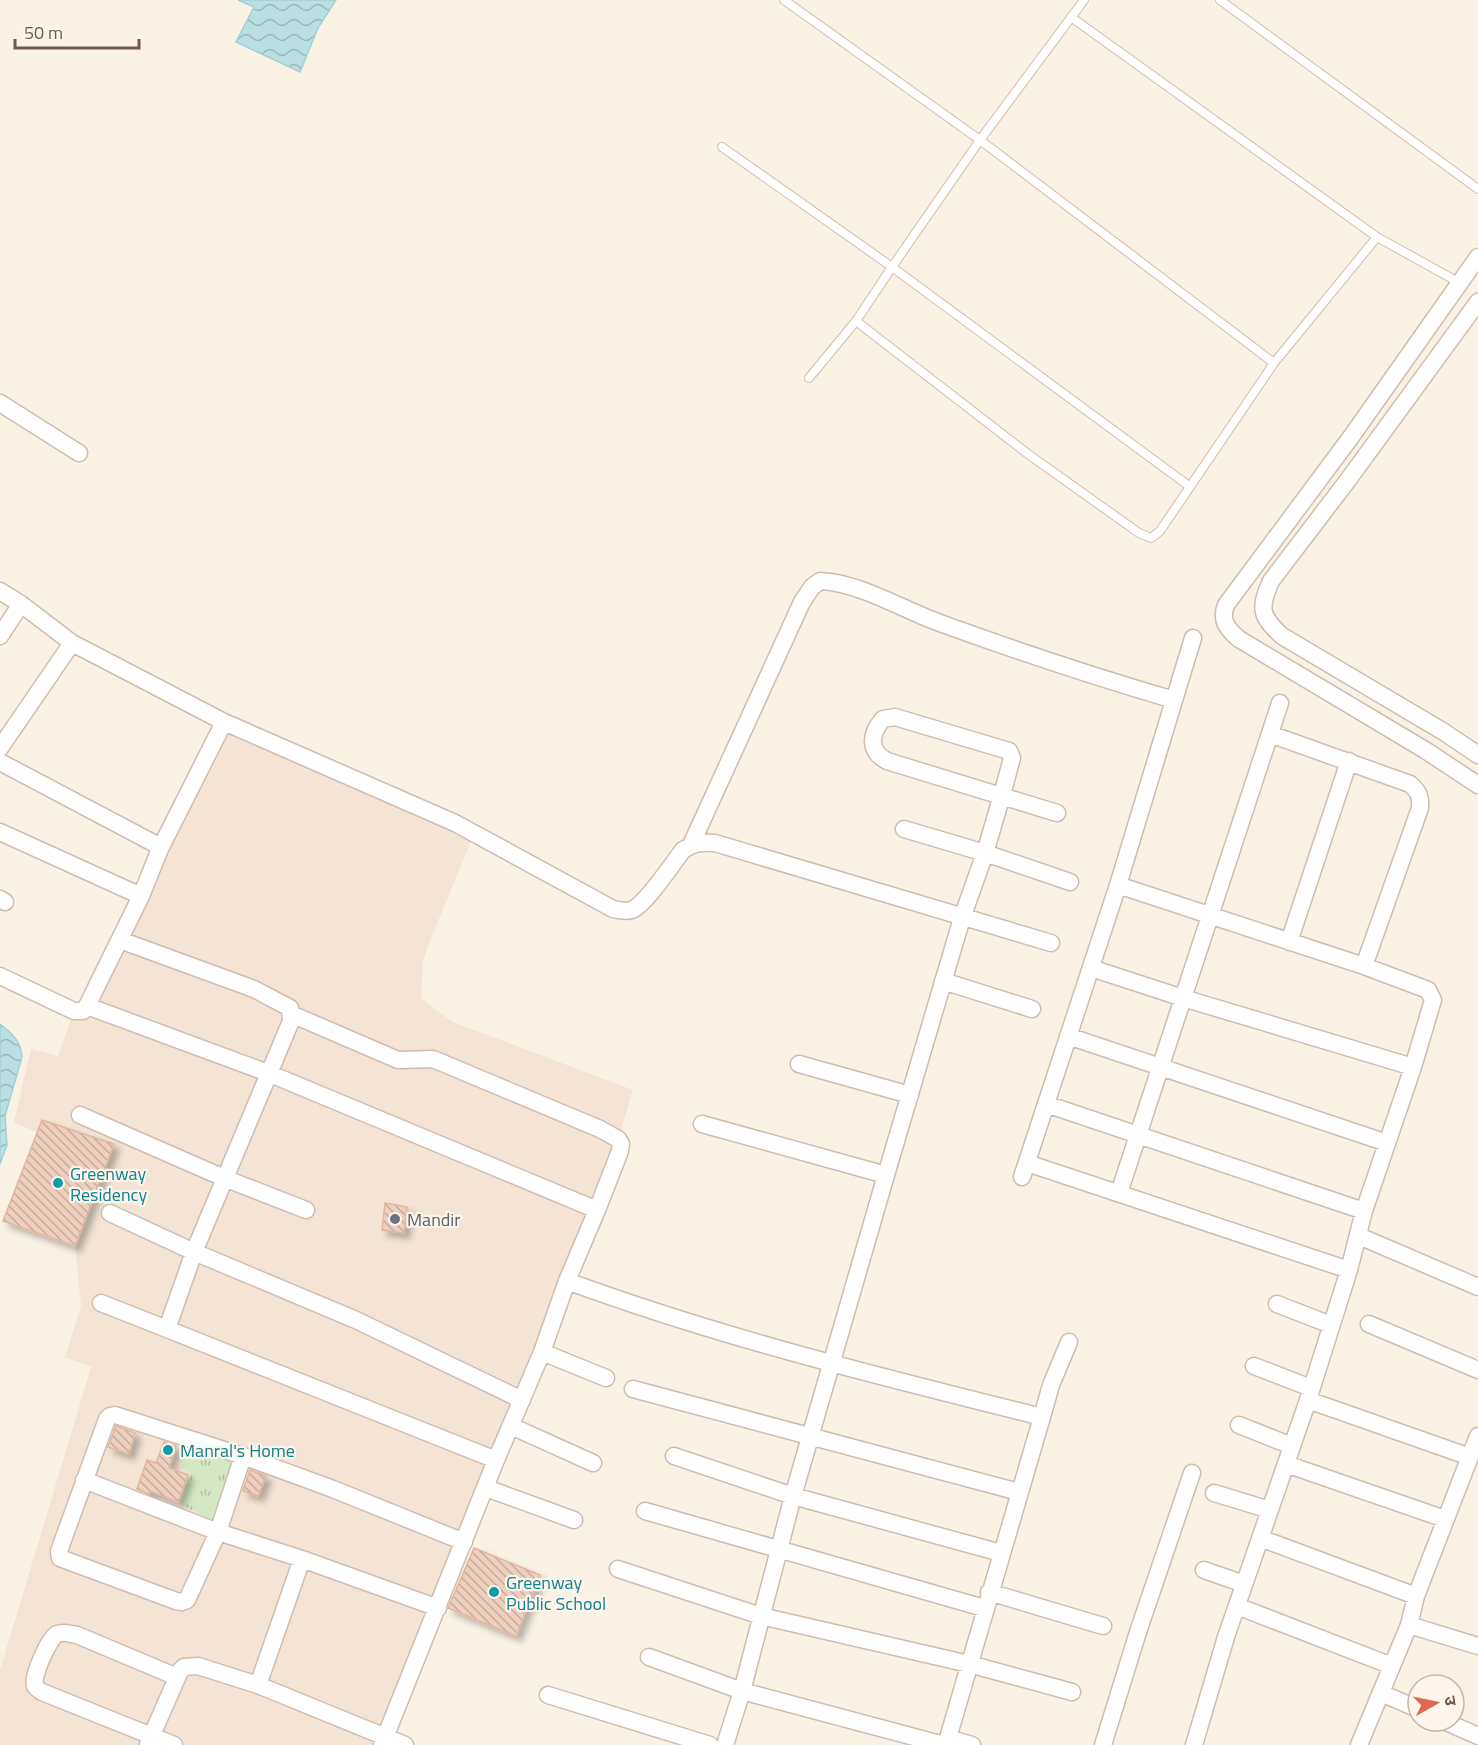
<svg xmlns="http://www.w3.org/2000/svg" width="1478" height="1745" viewBox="0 0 1478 1745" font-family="'Titillium Web','Noto Sans Devanagari',sans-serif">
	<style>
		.residential { fill: #f3e4d5 }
		.grass { fill: url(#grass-tufts) }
		.water { fill: url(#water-waves); stroke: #a2d0d5; stroke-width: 1.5 }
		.building { fill: url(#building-back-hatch); stroke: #e1b6a0; stroke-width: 1.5; filter: url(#shadow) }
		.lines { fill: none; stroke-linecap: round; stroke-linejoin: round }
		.lane-casing { stroke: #cfbcb0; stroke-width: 10 }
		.street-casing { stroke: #cfbcb0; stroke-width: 19 }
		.lane { stroke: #fff; stroke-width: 8 }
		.street { stroke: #fff; stroke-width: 16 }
		.culture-dot { fill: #0f9aa8; stroke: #fef6ec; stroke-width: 2 }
		.worship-dot { fill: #6b7280; stroke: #fef6ec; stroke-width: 2 }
		.labels { text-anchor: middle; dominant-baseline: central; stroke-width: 4.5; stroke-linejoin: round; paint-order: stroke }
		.culture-label { font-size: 18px; fill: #0d838f; stroke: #fef6ec; text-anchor: start }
		.worship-label { font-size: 18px; fill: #5b616d; stroke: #fef6ec; text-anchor: start }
	</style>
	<defs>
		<pattern id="grass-tufts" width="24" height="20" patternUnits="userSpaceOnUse" patternTransform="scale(1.5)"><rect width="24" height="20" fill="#d5e8c5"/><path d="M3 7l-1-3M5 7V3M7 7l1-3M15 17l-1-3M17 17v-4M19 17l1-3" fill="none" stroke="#b1bfa2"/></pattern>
		<pattern id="water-waves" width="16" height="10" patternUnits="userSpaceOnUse" patternTransform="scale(1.5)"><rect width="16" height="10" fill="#bbe0e4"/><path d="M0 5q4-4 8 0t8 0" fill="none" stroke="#9cb8bb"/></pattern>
		<pattern id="building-back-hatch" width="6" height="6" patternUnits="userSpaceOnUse" patternTransform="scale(1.5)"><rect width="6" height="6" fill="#efd0bf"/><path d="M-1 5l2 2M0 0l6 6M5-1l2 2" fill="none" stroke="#c6ac9d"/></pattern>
		<filter id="shadow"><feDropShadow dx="5.5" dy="5.5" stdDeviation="3" flood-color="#0004"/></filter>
	</defs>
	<rect width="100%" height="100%" fill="#fbf2e6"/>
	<!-- residential -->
	<path class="residential" d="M224,722l250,112 -45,109 -6,19 -2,36 32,24 180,68 -36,120 -215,535h-382v-75l91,-303 -26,-10 16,-51 -6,-60 -72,-25 34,-88 -23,-11 17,-73 27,7 16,-45 5,1z"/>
	<!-- grass -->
	<path class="grass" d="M188,1443l50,14 -22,65 -35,-17 10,-33 -11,-4z"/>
	<!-- water -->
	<path class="water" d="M238,0h98l-18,28 -18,44 -64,-30 18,-35z
		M0,1024c12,9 21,17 22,33l-17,59 2,29 -7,19z"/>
	<!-- building -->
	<path class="building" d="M42,1120l72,24 -39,102 -72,-25z
		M385,1203l22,4 -3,26 -22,-3z
		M116,1426l19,7 -6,21 -21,-7z
		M164,1442l12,4 -7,22 19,7 -10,27 -28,-11 -1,3 -12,-5 10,-29 9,3z
		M250,1470l16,6 -8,20 -15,-5z
		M474,1548l66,27 -24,61 -68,-28z"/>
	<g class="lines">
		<!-- lane casing -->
		<g class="lane-casing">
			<path id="lane" d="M784,0l196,140 294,223
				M1220,0l258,189
				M1071,17l306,220 83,46
				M722,147l170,120 297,219
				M856,321l172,133 111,79 12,5 9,-7 114,-168 103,-126
				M809,378l47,-57 36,-54 88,-127 104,-140"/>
		</g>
		<!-- street casing -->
		<g class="street-casing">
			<path id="street" d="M1478,257l-127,180 -125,168c-6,15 1,24 13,34l186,111 53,35
				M1478,302l-130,178 -77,101c-12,27 -11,35 11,55l162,96 34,23
				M0,403l79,50
				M0,591l21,13 -21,32
				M21,604l51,39 152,79 231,101 158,86c6,1 13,3 19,1 15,-7 40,-46 51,-60 11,-7 19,-8 32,-7l336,100
				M1193,638l-75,247 246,81 64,24 5,10 -20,67 -49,144 -15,59 -41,130 -82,237 -32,108
				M1270,734l140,50c9,8 11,13 10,24l-56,158
				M0,748l72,-105
				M0,762l157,83 3,4 -19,47 -54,110 -4,5h-9l-74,-35
				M904,829l81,24 85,29
				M0,832l141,64
				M691,845l111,-243 10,-15 8,-6c41,2 81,28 120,42 77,28 155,54 234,77
				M160,849l64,-127
				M0,899l5,3
				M120,940l134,49 36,19 1,13 -97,231 -27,77 329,131
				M1289,942l60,-181
				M1091,968l92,30 230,69
				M943,981l89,28
				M87,1006l181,67 329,137 -30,71 -25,71 -46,108 -114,285
				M291,1014l107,46 35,-1 167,70 18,10 3,5 -1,7 -23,59
				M1068,1036l319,107
				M799,1064l111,31
				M1046,1104l318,107
				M80,1115l144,63 82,32
				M702,1124l184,51
				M1027,1163l322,107
				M1022,1177l96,-292
				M1119,1193l161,-490
				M110,1213l84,39 162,68 166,80
				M1359,1236l119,51
				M567,1281c155,57 315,96 475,136
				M101,1303l66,26
				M1277,1304l54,21
				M1369,1324l109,46
				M542,1352l64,26
				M1254,1366l57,22
				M633,1389l386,103
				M1308,1400l162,57
				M1239,1425l53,21
				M511,1426l82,37
				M243,1456l-25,76 -31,68 -5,2 -6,-1 -116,-43 -1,-7 48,-132 3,-3 5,-1 128,41 90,33 131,53
				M674,1456l119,40 208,57
				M1286,1464l159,55
				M84,1480l134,52 84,27 136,49
				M486,1488l88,32
				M1214,1493l56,17
				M645,1511l339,97
				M1260,1538l156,58
				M618,1569l143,47 208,48 103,28
				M1204,1570l40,14
				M989,1592l114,34
				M1237,1606l155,60
				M1409,1625l69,21
				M649,1657l93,34 202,54
				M258,1685l44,-126
				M1381,1693l37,16
				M548,1695l162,50
				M1444,1721l34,15
				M948,1738l24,7
				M148,1744l32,-73 4,-4 14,-1 60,19 147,60
				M174,1745l-132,-53c-3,-2 -5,-3 -7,-6 -4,-8 14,-48 22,-52 7,-3 13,0 20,1l100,42
				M725,1745l17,-54 51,-195 93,-321 76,-257 23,-65 17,-58 10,-37 -3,-7 -114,-34 -12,2c-13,15 -15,32 4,42l170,52
				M946,1745l96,-328 9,-32 18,-43
				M1103,1745l35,-113 54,-159
				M1359,1745l50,-120 7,-29 62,-160"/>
		</g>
		<!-- lane -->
		<use href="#lane" class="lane"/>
		<!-- street -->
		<use href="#street" class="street"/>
	</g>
	<!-- markers -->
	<g class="culture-dot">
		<circle cx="58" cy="1183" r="6"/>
		<circle cx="168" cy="1450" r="6"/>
		<circle cx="494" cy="1592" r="6"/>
	</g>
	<circle class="worship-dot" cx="395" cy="1219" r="6"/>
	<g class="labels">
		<!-- culture labels -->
		<g class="culture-label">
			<text x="70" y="1173">Greenway<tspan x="70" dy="21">Residency</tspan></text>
			<text x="180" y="1450">Manral's Home</text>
			<text x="506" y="1582">Greenway<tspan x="506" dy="21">Public School</tspan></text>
		</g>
		<!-- worship labels -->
		<g class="worship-label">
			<text x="407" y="1219">Mandir</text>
		</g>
	</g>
	<!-- north arrow -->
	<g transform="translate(1436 1703) rotate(81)"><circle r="28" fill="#fef6ec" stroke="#c6b7ac" stroke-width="1.5"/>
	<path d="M0-4.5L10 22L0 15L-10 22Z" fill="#df6a51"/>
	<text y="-9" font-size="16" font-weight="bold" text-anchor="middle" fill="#73584c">उ</text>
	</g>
	<!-- scale -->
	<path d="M15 39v9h124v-9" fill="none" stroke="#73584c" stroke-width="3"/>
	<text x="24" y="39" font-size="18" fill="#73584c" stroke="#fef6ec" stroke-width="4.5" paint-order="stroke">50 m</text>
</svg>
